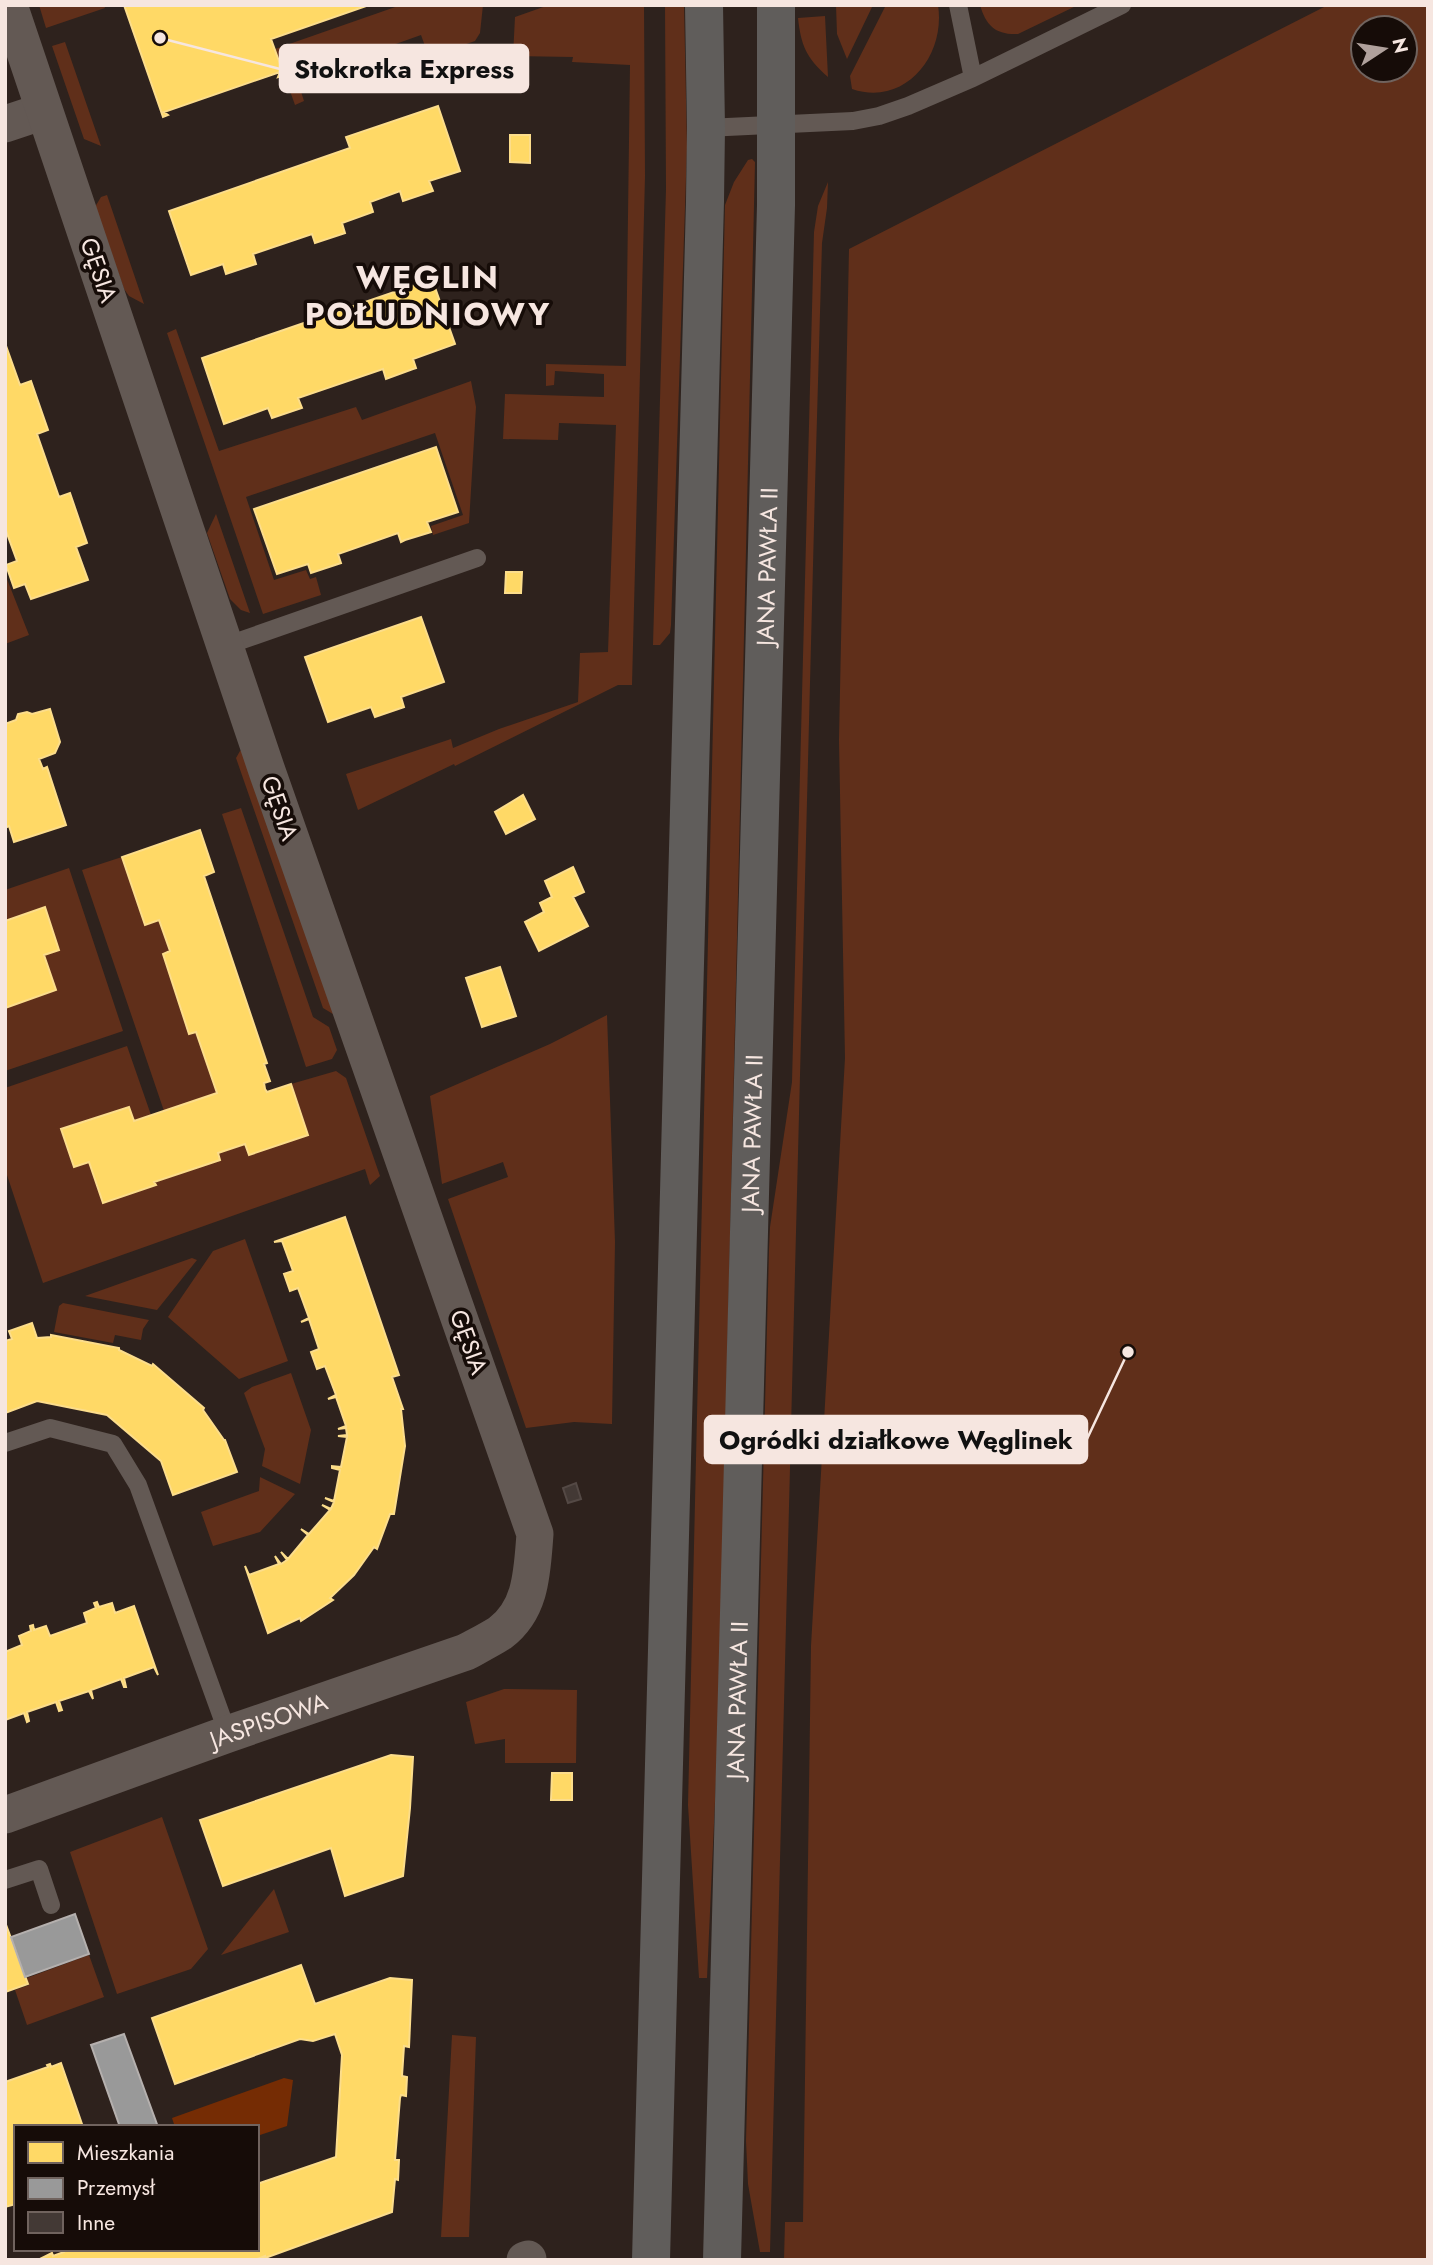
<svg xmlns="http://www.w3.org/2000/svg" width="1433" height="2265" viewBox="0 0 1433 2265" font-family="Jost,sans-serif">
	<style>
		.green { fill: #602f1a; fill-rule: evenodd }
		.forest { fill: #752c04 }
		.homes { fill: #ffd966; stroke: #fcdd8b; stroke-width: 2 }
		.industry { fill: #999; stroke: #b5b0ae; stroke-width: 2 }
		.building { fill: #433935; stroke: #544945; stroke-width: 2 }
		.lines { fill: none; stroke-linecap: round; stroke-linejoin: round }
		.service { stroke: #635954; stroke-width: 18 }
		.minor { stroke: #635954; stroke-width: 37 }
		.primary { stroke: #605d5b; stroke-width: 38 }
		.labels { text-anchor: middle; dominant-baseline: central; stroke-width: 7; stroke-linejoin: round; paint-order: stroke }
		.street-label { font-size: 24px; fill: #f6e6e0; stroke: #160c08 }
		.district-label { font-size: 32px; font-weight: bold; letter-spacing: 2px; fill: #f6e6e0; stroke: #160c08 }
		.leader { fill: none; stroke: #f6e6e0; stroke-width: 2.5 }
		.callout-dot { fill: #f6e6e0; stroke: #160c08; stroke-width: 2.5 }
		.callout { fill: #f6e6e0; stroke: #f6e6e0; stroke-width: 2.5 }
		.callout-label { font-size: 26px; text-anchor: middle; font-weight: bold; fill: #111 }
	</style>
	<rect width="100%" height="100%" fill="#2e221d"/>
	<!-- green -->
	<path class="green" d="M39,5h65l1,3 -59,20z
		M401,5h82l-3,28 -5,8 -46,16 -8,-22 -124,44 7,22 -9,4 -20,-56z
		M549,5h95l1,171 -13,509h-14l-163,81 -1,-2 -96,46 -12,-36 105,-35 2,9 46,-19 79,-27 2,-49 28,-1 8,-227 -57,-2 -1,17 -55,-1 2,-45 99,3v-23l-49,-3 -1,14 -8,1v-22l80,2 4,-301 -58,-3 1,-5 -60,-1 2,-39z
		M665,5h19l3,142 -16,478 -1,8 -10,12h-7l13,-456z
		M836,5h37l-26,54 -10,-25z
		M886,5h52c8,51 -33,102 -86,84l-2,-13z
		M980,5h98l-60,29c-22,1 -32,-8 -38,-29z
		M1328,5h100v2255h-644l1,-38h18l8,-576 34,-588 -6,-318 10,-491zM1363,28h42v42h-42z
		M825,16l3,61c-22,-19 -27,-32 -30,-59z
		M65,42l36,104 -17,-7 -32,-93z
		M752,159l3,3 -36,1551 -12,265h-8l-11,-173 37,-1600 9,-23 14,-22z
		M828,182l-1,26 -5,35 -7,244 -45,1765h-10l-12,-68 -2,-43 23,-891 1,-23 22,-145 22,-850 4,-26z
		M107,195l37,109 -15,-8 -5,-7 -29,-82 6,-10z
		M176,329l43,122 137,-44 6,13 109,-39 5,26 -7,116 -36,12 -2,-9 32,-11 -28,-82 -189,64 28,83 32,-10 4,9 6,-2 5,18 -58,19 -96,-281z
		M216,514l34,99 -9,-3 -11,-11 -23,-66z
		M5,574l24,61 -24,9z
		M244,749l94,268 -15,-9 -87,-250 4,-7z
		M241,808l72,209 16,10 8,23 -5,9 -26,8 -84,-253z
		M122,857l23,67 14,-4 11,31 -7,3 26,80 7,-2 21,61 -53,18 -82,-241z
		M69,868l54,163 -118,40v-63l51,-18 -12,-35 15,-5 -14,-43 -40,14v-31z
		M607,1015l8,227 -3,182 -38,-2 -48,6 -78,-229 60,-22 -5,-15 -61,22 -12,-88 120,-52z
		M127,1046l24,69 -17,6 -5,-14 -68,23 13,37 15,-5 66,23 -1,-3 64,-29 27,-9 4,11 59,-20 -17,-51 45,-13 10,7 34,98 -10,9 -5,-16 -322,114 -38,-114v-81z
		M245,1239l43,122 -49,18 -71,-62 45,-66z
		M192,1258l5,2 -40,50 -72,-14z
		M63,1303l86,17 -6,9 -2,11 -26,-5 -2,8 -59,-11 5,-26z
		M291,1373l20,57 -11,54 -38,-18 3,-17 -21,-56 8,-6z
		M260,1477l35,17 -35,38 -47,14 -12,-34 58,-21z
		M504,1689l73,1 -1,73h-71v-24l-30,5 -9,-42z
		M162,1817l46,132 -17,20 -74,25 -47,-142z
		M274,1889l15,43 -68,23z
		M89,1955l15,42 -77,28 -12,-35 14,-5 -2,-7z
		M452,2035l24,2 -7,200h-28z"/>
	<!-- forest -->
	<path class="forest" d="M284,2078l9,2 -6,46 -30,10v-9h-82l-3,-9z"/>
	<!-- homes -->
	<path class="homes" d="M124,5h245l-98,34 13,36 -6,2 2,-5 -116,40 4,3 -5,2z
		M438,106l22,65 -31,10 4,10 -30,10 -3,-10 -30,11 3,10 -31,11 3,10 -30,10 -3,-9 -59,20 3,10 -30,10 -3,-10 -32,11 -22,-64 181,-63 -4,-11z
		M510,135h20v28l-20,-1z
		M432,279l23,65 -42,15 3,9 -3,1 -27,10 -3,-10 -85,29 4,10 -30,10 -4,-10 -44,16 -22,-66z
		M5,343l15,42 11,-4 17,49 -11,4 22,63 11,-4 17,50 -11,4 12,33 -57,19 -6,-15 -11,4 -8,-23 11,-4 -12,-33z
		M436,447l22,65 -31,10 4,10 -26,8 -4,2 -3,-9 -60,21 3,9 -30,10 -3,-9 -31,10 -23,-65z
		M506,572h16l-1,21h-16z
		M421,617l23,65 -43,15 3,10 -29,10 -4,-10 -43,15 -23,-65z
		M50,709l10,33 -5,11 -16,6 4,10 4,-2 19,58 -52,17 -5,-16 -4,2v-104l11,-4 2,-6 9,-2 5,2z
		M523,795l12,24 -29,15 -11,-22z
		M200,830l14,42 -10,4 63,187 -3,1 6,17 -6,2 1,6 2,3 24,-8 17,51 -59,20 -4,-11 -27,9 2,7 -66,22 2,3 -53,18 -14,-41 -15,5 -13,-38 68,-22 5,14 83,-28 -21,-61 -7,2 -26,-80 7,-3 -11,-31 -14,5 -23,-68z
		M573,867l11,25 -11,5 15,29 -49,25 -14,-29 19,-10 -4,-9 12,-6 -7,-16z
		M45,907l14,43 -15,5 12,35 -51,18v-87z
		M500,967l16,49 -34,11 -16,-49z
		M345,1217l54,158 -7,2 11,32h-2l4,37 -11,68h-4l-13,35 -3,-2 -20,28 -24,23 3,2 -32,21 -1,-3 -32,15 -23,-67 4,9 30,-11 -4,-8 6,8 6,-4 -6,-8 7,7 20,-24 -7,-6 8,5 21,-24 -8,-5 9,4 3,-7 -9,-4 9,3 6,-31 -8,-2v-2l9,1 6,-30 -9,-1 9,-1 -1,-7 -8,1 8,-3 -10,-29 -8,2 8,-4 -11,-29 -8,3 -6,-17 8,-3 -10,-30 -8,3 8,-4 -11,-30 -8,3 -6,-17 9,-3 -11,-30 -8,1z
		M32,1323l5,15 14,-1v-2l68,13v2l33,16 1,-2 51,44 -1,2 21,30h1l12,32 -64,23 -12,-34 -54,-46 -70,-14 -32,12v-72l7,-2 -3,-8z
		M97,1602l2,5 13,-4 3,10 19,-7 24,69 -4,-8 -30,11 2,9h-2l-3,-8 -30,11 2,9 -4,-8 -30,10 3,9 -3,1 -3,-9 -29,10 2,9 -2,1 -3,-9 -19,7v-68l17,-7 -3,-9 12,-5 -1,-5 3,-1 1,5 12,-4 4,10 37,-13 -3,-10 12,-5 -2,-5z
		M391,1755l22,2 -3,51 -7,68 -58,20 -14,-48 -108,38 -23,-66z
		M552,1773h20v27h-21z
		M5,1922l23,62 -23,8z
		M301,1965l14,39 75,-26 22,2 -3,67 -5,-1 -2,30 5,1 -1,19 -5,-1 -1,3 -5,62h4l-1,20 -3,-1 -3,33 -127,46v-2l-10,4h-217l14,-7 1,3 11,-4 -1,-3h194v-65l79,-27 6,-102 -7,-21 -22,7 -13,-2 -125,45 -23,-66z
		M61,2063l22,64h-67v77l-11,3v-125l43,-15 -1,-2 3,-1 1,3z"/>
	<!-- industry -->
	<path class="industry" d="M75,1914l14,40 -64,23 -14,-40z
		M124,2034l34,93h-38l-29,-82z"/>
	<!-- building -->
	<path class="building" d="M576,1483l5,16 -13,4 -5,-15z"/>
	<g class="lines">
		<!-- service -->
		<path class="service" d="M958,5l15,73 149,-73
			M706,128l147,-7 26,-5 29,-10 65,-28
			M225,646l252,-88
			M5,1443l45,-15 63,16 25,41 90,249
			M5,1880l34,-11 12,36"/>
		<!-- minor -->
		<g class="minor">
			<path d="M5,124l39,-13"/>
			<path id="s1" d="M5,1815l223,-81 238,-82c11,-6 23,-12 34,-19 32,-24 32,-62 35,-99l-268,-763 -258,-766"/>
			<path d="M525,2260l3,-1"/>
		</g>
		<!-- primary -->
		<g class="primary">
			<path d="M651,2260l54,-2059 1,-73 -2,-123"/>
			<path id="s2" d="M722,2260l54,-2055v-200"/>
		</g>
	</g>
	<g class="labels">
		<!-- street labels -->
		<g class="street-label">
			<text transform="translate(99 270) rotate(71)">GĘSIA</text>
			<text stroke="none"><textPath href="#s2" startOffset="1694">JANA PAWŁA II</textPath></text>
			<text transform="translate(280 808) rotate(71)">GĘSIA</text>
			<text stroke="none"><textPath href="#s2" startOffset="1127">JANA PAWŁA II</textPath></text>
			<text transform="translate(469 1342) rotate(70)">GĘSIA</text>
			<text stroke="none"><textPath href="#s2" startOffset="560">JANA PAWŁA II</textPath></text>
			<text stroke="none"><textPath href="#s1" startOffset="280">JASPISOWA</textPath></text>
		</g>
		<!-- district labels -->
		<g class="district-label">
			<text x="428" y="277">WĘGLIN<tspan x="428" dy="37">POŁUDNIOWY</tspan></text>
		</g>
	</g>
	<!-- callouts -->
	<path class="leader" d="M160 38L280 69M1128 1352L1087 1439"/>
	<g class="callout-dot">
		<circle cx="160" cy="38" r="7"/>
		<circle cx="1128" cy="1352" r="7"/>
	</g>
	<g class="callout">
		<rect x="280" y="45" width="248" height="47" rx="7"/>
		<rect x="705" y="1416" width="382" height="47" rx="7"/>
	</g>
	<g class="callout-label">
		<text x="404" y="78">Stokrotka Express</text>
		<text x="896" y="1449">Ogródki działkowe Węglinek</text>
	</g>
	<!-- border -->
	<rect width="1433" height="2265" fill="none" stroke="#f6e6e0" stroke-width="14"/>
	<!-- legend -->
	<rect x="14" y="2125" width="245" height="126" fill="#160c08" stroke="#70635e" stroke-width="2"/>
	<rect x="28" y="2142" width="35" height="21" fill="#ffd966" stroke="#70635e" stroke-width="2"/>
	<text x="77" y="2160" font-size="21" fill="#f6e6e0">Mieszkania</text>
	<rect x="28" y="2178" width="35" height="21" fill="#999999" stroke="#70635e" stroke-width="2"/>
	<text x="77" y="2195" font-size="21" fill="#f6e6e0">Przemysł</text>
	<rect x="28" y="2212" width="35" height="21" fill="#433935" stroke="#70635e" stroke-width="2"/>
	<text x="77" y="2230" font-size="21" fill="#f6e6e0">Inne</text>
	<!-- north arrow -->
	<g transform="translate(1384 49) rotate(78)"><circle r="33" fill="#160c08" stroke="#70635e" stroke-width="2"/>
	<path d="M0-5L12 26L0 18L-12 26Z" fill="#b0a19c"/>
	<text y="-10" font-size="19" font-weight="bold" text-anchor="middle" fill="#f6e6e0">N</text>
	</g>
</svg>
